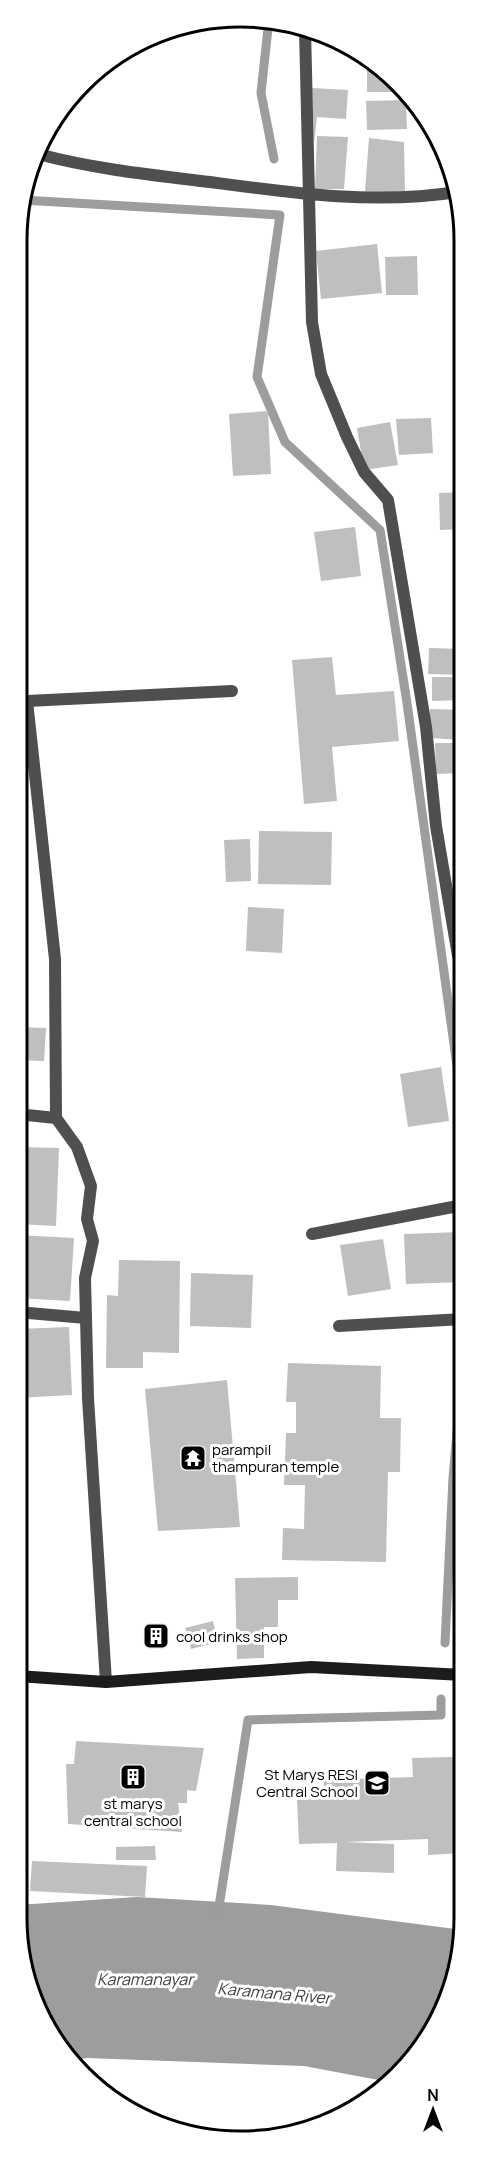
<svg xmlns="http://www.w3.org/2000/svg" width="481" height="2158" viewBox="0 0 481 2158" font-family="Manrope,sans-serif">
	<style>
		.water { fill: #9d9d9d }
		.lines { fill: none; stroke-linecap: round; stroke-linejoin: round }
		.stream { stroke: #9d9d9d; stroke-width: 9 }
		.building { fill: #bfbfbf }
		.lane { stroke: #4f4f4f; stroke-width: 12 }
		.street { stroke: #4f4f4f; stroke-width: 12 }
		.secondary { stroke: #1c1c1c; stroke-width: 12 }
		.labels { text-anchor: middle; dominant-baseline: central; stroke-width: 6; stroke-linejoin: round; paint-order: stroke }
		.poi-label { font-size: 15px; fill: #000; stroke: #fff; text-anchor: start }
		.water-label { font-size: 16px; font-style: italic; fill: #3e3e3e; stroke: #fff }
		.rim { fill: none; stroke: #000; stroke-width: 3 }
	</style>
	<rect width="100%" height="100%" fill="#fff"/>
	<!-- water -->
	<path class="water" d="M137,1897l134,8 192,25v17l-28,82 -46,53 -85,-16 -217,-8 -17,3 -37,-58 -16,-85v-13z"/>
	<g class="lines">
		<!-- stream -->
		<path class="stream" d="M269,19l-8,74 13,66
			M22,200l258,15 -23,162 28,65 95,88 27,173 53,385 3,54
			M445,1643l8,-165 10,-114
			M218,1913l30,-193 193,-5v-16"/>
	</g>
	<!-- building -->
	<path class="building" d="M367,65h8l22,16v11h-30z
		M312,88l36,2 -2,29 -29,-2 -3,27z
		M406,100l1,29 -40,1 -1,-29z
		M317,136l31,1 -4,52h-29z
		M369,138l35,4 1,51 -40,-2z
		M377,244l5,49 -61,6 -5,-48z
		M417,256l1,39h-32l-1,-38z
		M268,411l3,63 -38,2 -4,-62z
		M431,418l2,35 -34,2 -3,-36z
		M390,422l8,43 -34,5 -7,-42z
		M463,492v37l-23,1 -1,-37z
		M355,527l6,49 -40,5 -7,-49z
		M429,648l34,1v26l-35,-1z
		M332,657l4,38 58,-4 5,50 -67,6 5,54 -33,3 -12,-144z
		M432,677h31v23l-31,1z
		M430,709l33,1v30l-34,-2z
		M435,743h28v30l-27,1z
		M259,831l73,1 -1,53 -73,-1z
		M250,839l1,42 -25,1 -2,-42z
		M248,907l36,2 -2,44 -36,-2z
		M18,953h5l-1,38h-4z
		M18,1027l28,1 -2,33 -27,-1z
		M441,1067l8,54 -41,6 -8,-53z
		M19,1147l40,1 -3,78 -39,-2z
		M461,1232l2,50 -57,2 -2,-50z
		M17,1235l57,3 -4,63 -53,-3z
		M383,1239l8,50 -43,7 -8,-51z
		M119,1260l61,1 -1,92 -36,-1v16h-37l1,-73 11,1z
		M191,1273l62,2 -2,53 -61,-2z
		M69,1327l3,68 -55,3v-69z
		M288,1363l93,3 -1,52h21l-1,54h-12l-2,90 -104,-2 1,-32 21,1 1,-44h-21l2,-52h10v-31h-10z
		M227,1380l13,147 -82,4 -13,-142z
		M298,1577v23h-20v27h-14v31l-27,1 -2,-81z
		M213,1621l5,21 -27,7 -6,-21z
		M159,1630l10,4 -13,8 -10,-5 1,-6z
		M76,1741l128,7 -8,43 -9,-1v13h-9l4,29 -114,-8 -2,-60h8z
		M450,1757l13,1v95l-35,2v-16l-84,3 50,2v29l-58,-2 1,-28 -38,1 -2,-44 27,-1v-19l89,-3 -1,-19z
		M155,1846l1,14h-40v-13z
		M32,1861l115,5 -2,31 -115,-6z"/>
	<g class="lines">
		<!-- lane -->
		<path class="lane" d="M17,1312l69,6
			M339,1326l124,-7"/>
		<!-- street -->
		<path class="street" d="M305,29l7,293 9,52 26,63 17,35 24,28 38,227 10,99 22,130 5,13
			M38,154c56,15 114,21 172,28 82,11 165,23 247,10
			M17,1114l39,4 21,29 14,39 -4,33 6,22 -8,37 3,120 18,284
			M56,1118l-1,-159 -28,-258 205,-10
			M312,1234l151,-29
			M461,1675l2,-18"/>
		<!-- secondary -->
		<path class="secondary" d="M17,1676l89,6 205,-15 152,8"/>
	</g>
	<!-- icons -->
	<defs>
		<g id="temple-square" transform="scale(1.35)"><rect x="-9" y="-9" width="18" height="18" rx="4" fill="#000" stroke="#fff"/><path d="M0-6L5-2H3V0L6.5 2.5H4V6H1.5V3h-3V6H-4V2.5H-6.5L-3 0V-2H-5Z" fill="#fff"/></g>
		<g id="building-square" transform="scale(1.35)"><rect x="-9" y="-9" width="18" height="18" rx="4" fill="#000" stroke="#fff"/><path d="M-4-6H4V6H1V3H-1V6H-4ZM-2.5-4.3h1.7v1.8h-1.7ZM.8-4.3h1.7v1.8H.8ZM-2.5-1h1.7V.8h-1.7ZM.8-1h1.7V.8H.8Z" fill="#fff"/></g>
		<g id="school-square" transform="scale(1.35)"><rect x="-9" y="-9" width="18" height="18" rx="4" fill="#000" stroke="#fff"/><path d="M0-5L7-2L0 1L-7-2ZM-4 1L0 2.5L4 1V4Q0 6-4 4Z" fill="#fff"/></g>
	</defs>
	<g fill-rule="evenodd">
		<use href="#temple-square" x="193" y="1458"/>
		<use href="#building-square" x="156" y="1636"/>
		<use href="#building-square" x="133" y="1777"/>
		<use href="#school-square" x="377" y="1783"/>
	</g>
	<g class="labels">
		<!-- poi labels -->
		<g class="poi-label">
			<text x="212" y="1449">parampil<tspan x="212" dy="17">thampuran temple</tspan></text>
			<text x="176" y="1636">cool drinks shop</text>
			<text x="358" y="1774" text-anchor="end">St Marys RESI<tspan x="358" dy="17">Central School</tspan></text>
			<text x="133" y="1803" text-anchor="middle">st marys<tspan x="133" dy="17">central school</tspan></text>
		</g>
		<!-- water labels -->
		<g class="water-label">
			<text x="145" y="1979">Karamanayar</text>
			<text transform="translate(274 1993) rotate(5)">Karamana River</text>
		</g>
	</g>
	<!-- crop -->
	<path d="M0 0H481V2158H0ZM240 27H241A213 213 0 0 1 454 240V1918A213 213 0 0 1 241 2131H240A213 213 0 0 1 27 1918V240A213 213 0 0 1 240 27Z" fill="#fff" fill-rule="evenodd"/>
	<path class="rim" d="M240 27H241A213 213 0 0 1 454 240V1918A213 213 0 0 1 241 2131H240A213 213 0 0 1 27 1918V240A213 213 0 0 1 240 27Z"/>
	<!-- north arrow -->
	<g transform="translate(433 2110)" stroke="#ffffff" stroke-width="4.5" paint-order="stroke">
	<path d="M0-4.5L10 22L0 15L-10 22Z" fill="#000000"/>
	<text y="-9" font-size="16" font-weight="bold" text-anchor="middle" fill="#000000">N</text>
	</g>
</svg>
